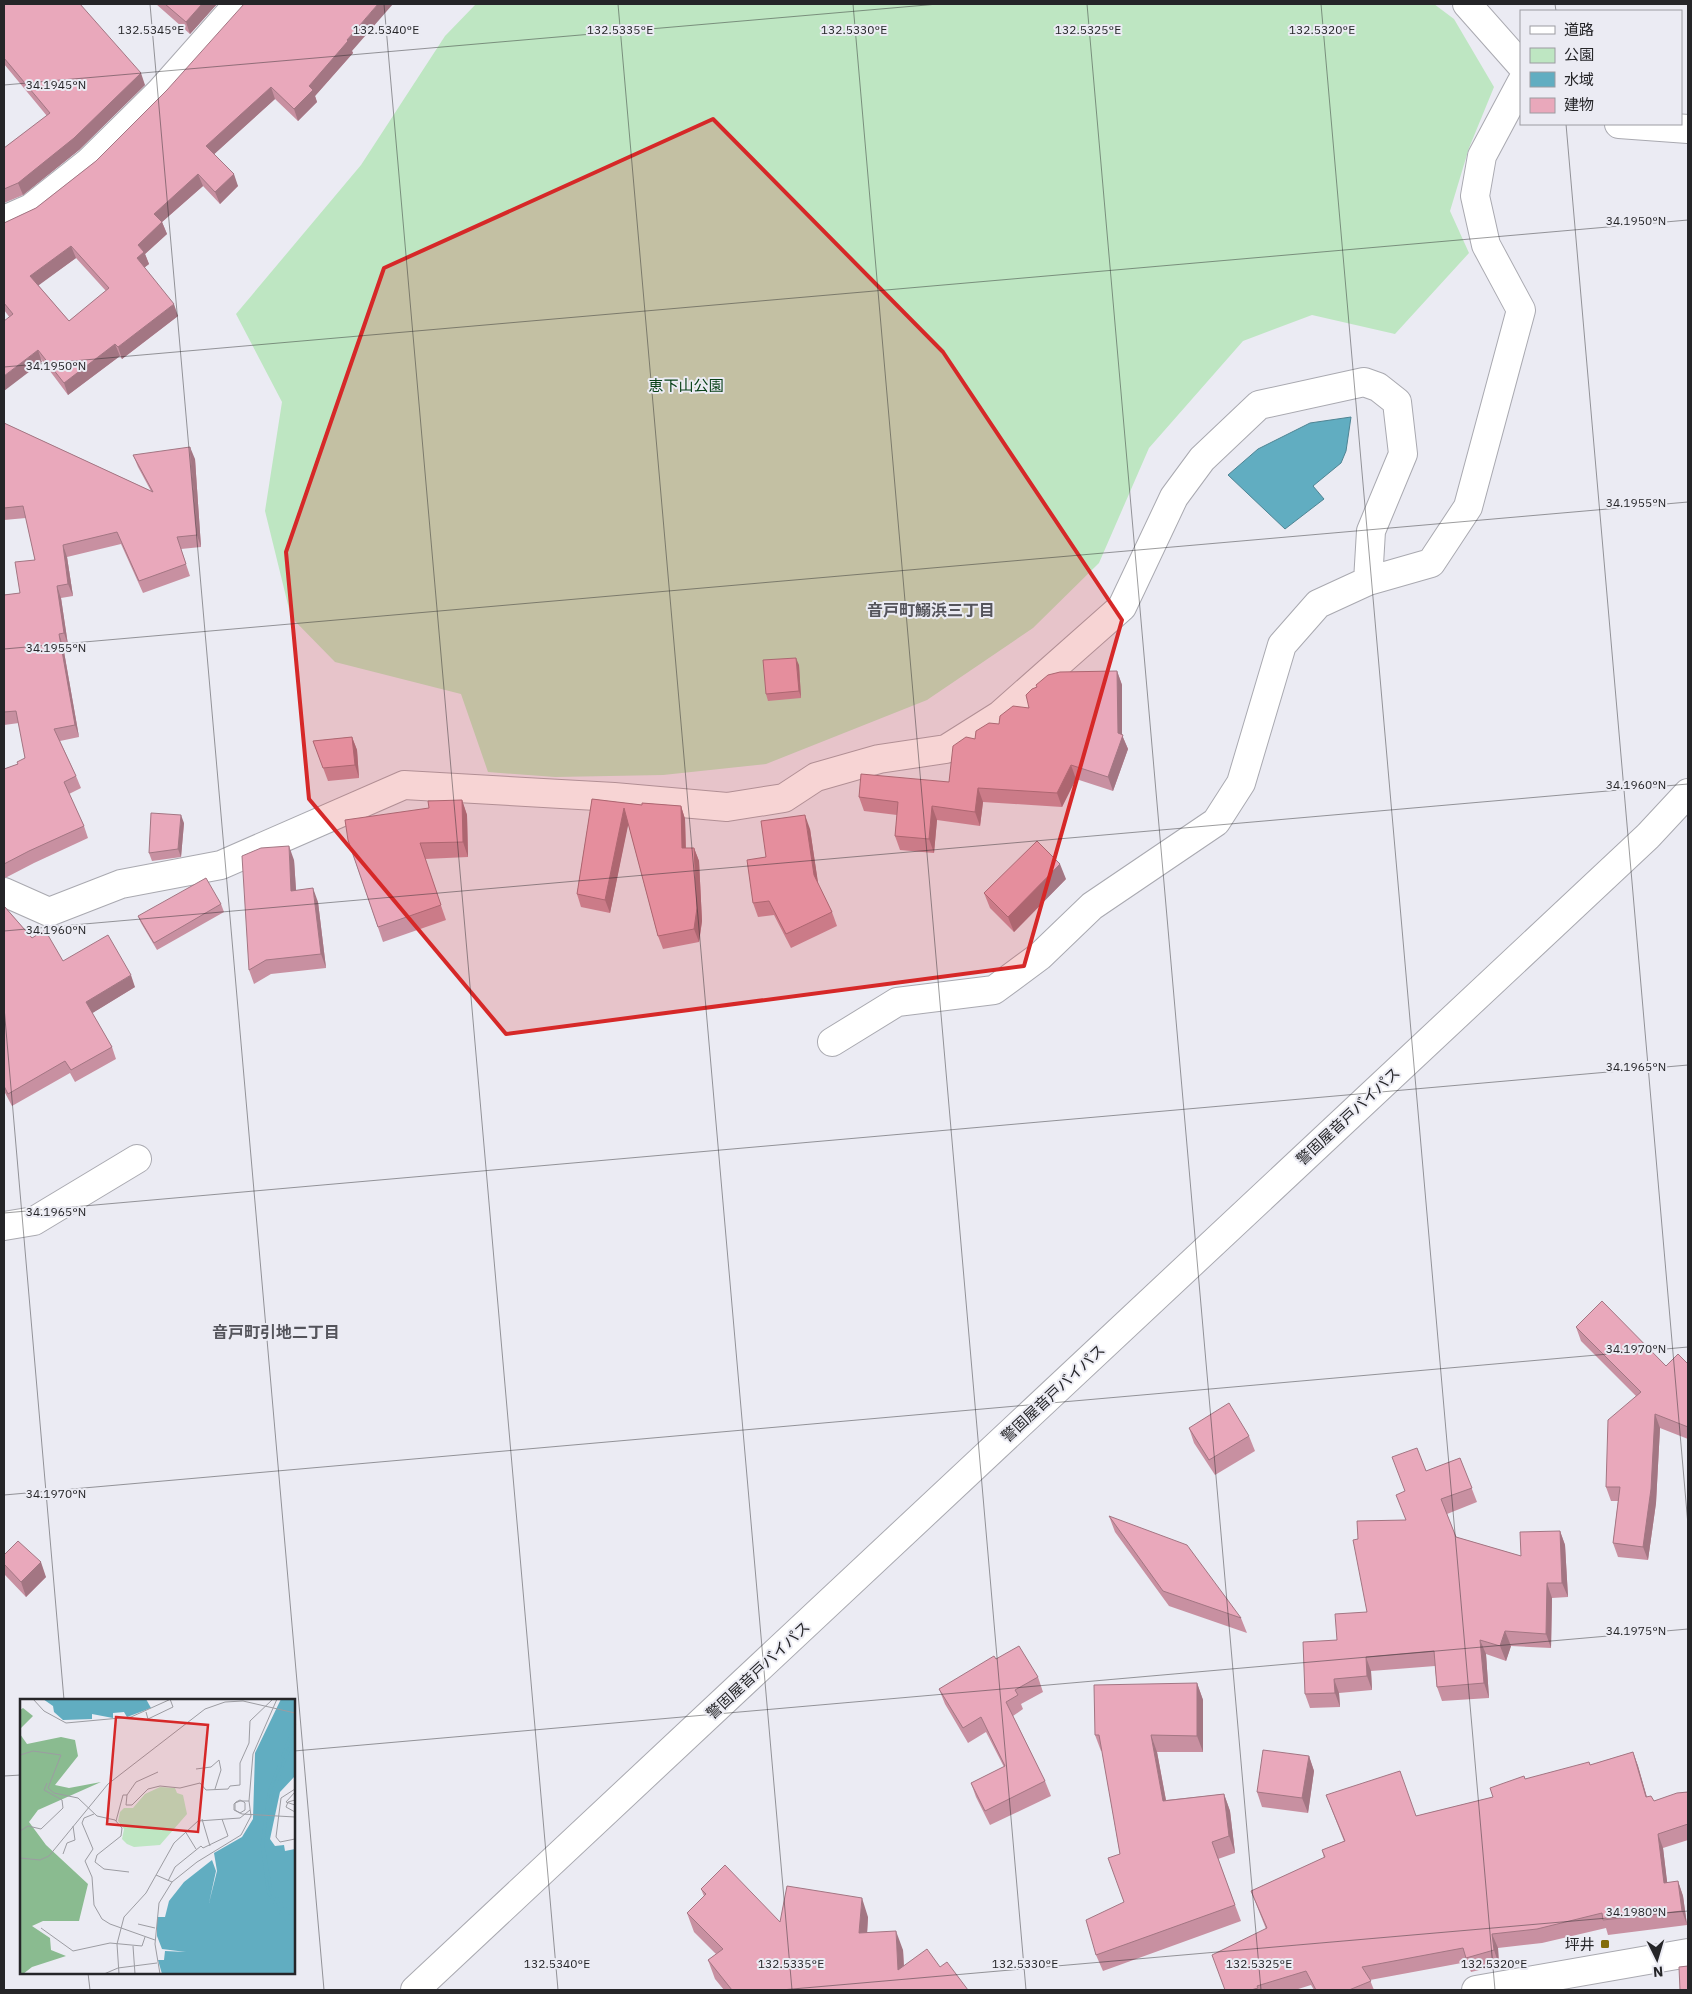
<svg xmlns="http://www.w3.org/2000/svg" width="1692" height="1994" viewBox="0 0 1692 1994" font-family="'IBM Plex Sans','Noto Sans JP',sans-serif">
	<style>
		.green { fill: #bee6c2 }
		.water { fill: #61adc1; stroke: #4f8493 }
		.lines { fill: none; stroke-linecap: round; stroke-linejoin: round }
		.minor-casing { stroke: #a9a9b0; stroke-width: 30 }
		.trunk-casing { stroke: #a9a9b0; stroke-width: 30 }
		.minor { stroke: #fff; stroke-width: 28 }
		.trunk { stroke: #fff; stroke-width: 28 }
		.wall { fill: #c890a1; fill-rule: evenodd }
		.shaded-wall { fill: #a37683 }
		.building { fill: #e9a8bb; stroke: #a37683; fill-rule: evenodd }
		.marked { fill: #d62828; fill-opacity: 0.2; stroke: #d62828; stroke-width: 4; stroke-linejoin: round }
		.ticks { fill: none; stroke: #252528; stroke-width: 1; stroke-opacity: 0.45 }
		.poi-dot { fill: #846d0b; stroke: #ebebf3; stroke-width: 2 }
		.labels { text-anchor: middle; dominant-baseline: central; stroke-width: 4; stroke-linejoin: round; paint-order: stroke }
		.park-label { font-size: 15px; fill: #074017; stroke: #ebebf3 }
		.street-label { font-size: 15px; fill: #252528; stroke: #ebebf3 }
		.poi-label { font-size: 15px; fill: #252528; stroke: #ebebf3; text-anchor: end }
		.neighbourhood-label { font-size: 16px; font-weight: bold; fill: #54545b; stroke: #ebebf3 }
		.inset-river { fill: none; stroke: #61adc1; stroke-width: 2.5 }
		.inset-road { fill: none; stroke: #9c9ca2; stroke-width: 1 }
		.view { fill: #d62828; fill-opacity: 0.15; stroke: #d62828; stroke-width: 2.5 }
		.inset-edge { fill: none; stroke: #252528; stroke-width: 2.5 }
		.ticks-label { font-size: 12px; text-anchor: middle; fill: #252528; stroke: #ebebf3; stroke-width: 4; stroke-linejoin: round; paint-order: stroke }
	</style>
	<rect width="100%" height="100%" fill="#ebebf3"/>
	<!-- green -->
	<path class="green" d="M476,4h958l20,15 40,68 -25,61 -19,63 19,42 -74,81 -83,-19 -69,26 -94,107 -50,115 -66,65 -106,72 -161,64 -103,11 -108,2 -67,-5 -27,-78 -126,-32 -44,-45 -26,-106 17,-109 -46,-88 125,-149 84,-129z"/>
	<!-- water -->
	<path class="water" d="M1351,417l-5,34 -5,12 -28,23 11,13 -39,30 -57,-54 30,-26 52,-26z"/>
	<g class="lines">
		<!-- minor casing -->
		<g class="minor-casing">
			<path id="minor" d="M1467,4l54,61
				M1619,124l69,5
				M4,220l27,-12 58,-46 71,-70 78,-88
				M4,892l45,20 72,-28 100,-19 183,-80 210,12 113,10 57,-9 32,-21 63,-18 67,-10 54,-34 122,-108 52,-110 28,-38 57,-54 105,-23 14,5 19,15 6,52 -32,77 -3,50 63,-18 37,-56 53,-197 -35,-65 -11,-49 7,-40 39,-73
				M832,1042l65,-40 97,-12 46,-34 52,-50 124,-84 25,-39 41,-138 36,-41 50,-23
				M4,1226l30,-5 103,-62"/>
		</g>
		<!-- trunk casing -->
		<g class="trunk-casing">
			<path id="trunk" d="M415,1990l1138,-1065 95,-89 40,-43
				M1476,1990l212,-37"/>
		</g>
		<!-- minor -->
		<use href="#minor" class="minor"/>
		<!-- trunk -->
		<use href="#trunk" class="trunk"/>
	</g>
	<!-- wall -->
	<path class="wall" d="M4,4l141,81 -66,65 -56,45 -19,8v-55l43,-32 -43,-52z
		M156,4h61l-27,30z
		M352,51l1,2 -38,43 2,6 -19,19 -23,-22 -61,55 24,32 -18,18 -17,-18 -41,36 5,12 -22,20 4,10 -5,4 34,48 -56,43 -2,-3 -52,39 -64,-85v-87l32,-15 60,-47zM76,258l30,33 -37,30 -31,-36z
		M4,423l147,68 -13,-24 -5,-12 62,4 6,88 -20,2 9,27 -47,17 -22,-49 -54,13 6,39 -12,2 7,47 -5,1 16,91 -19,4 16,35 5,12 -12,6 15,32 4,12 -54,25 -27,14 -3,1v-109l14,-5 7,-6 -6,-35 -15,2v-130l16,-2 15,-33 -9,-42 -22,2z
		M799,665l2,33 -33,3 -2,-7z
		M1117,671l5,14v50l6,14 -15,42 -37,-12 -14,28 -79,-5 -3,24 -43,-6 -3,33 -34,-3 -5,-14 2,-21 -33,-4 -5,-14 90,-15 26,-43 54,-31 8,-21z
		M352,737l5,13 2,28 -31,3 -15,-40z
		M592,799l50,6v-2l39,3 4,13 1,29h8l5,13 3,60 -3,21 -36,7 -5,-13 -30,-113 -18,90 -29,-6 -4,-13z
		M462,800l5,15 1,42 -43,2 21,61 -63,22 -35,-102z
		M184,823l-3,34 -29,4 -3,-8z
		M810,829l8,55 14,28 5,14 -46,22 -17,-33 -16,2 -5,-14 13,-46z
		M294,860l2,30 22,12 8,66 -55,6 -17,10 -5,-14z
		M1066,879l-52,53 -24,-24 -6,-15z
		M221,904l3,8 -67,38 -16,-27 -3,-7z
		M4,906l28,32 31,23 72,26 -43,26 20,34 4,12 -41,23 -5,-9 -58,33 -8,-15z
		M1576,1327l90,39 21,-3 1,-2v78l-28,-11 -4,75 -8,57 -30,-3 -5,-14 5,-42h-7l-5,-14 30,-91 -55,-55z
		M1189,1428l60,8 6,15 -40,24 -21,-32z
		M1460,1458l17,44 -30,12 9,23 65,19 39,-25 5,14 3,52 -16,1 -1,50 -40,-2 -5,15 -20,-7 3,44 -47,3 -5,-14 -2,-21 -64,5 1,19 -33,3 1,14 -30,1 -5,-14 32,-54 30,-28 39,-92 -1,-29 21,-20z
		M1109,1516l132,102 6,15 -78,-27 -54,-74z
		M4,1555l42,22 -20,20 -21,-22 -1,-3z
		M996,1659l42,18 5,15 -22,12 2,5 -10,7 32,65 6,15 -61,29 -14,-28 -5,-14 33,-16 -18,-35 -18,11 -23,-39 -6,-15z
		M1197,1683l6,17v52h-46l9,48 58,-6 6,17 5,42 -17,6 23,62 -138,50 -7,-16 28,-53 -4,-48 -18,-103h-1l-6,-16z
		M1633,1752l5,14 9,31 7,4 34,-9v48l-25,8 4,35 11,-2 5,15 4,29 -79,10 -2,-7 -64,15 -44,5 1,17 -28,7 -4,-10 -97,18 4,10h-60l-3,-5 -16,5h-70l41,-61 -15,-38 73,-33 -2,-8 22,-9 -18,-46 90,21 77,-19 32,-18 65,-14z
		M1309,1756l5,15 -6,42 -46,-6 -5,-15z
		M701,1889l79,33 88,-5 -1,16 36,17 1,16 36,1 28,23h-244l-9,-11 -7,-19 8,-6 -22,-22 -7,-19 17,-17z"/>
	<!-- shaded-wall -->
	<path class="shaded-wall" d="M202,4h15l-27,30 -4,-12z
		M378,4h15l-41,47 1,2 -38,43 2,6 -19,19 -4,-12 15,-23 38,-46z
		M141,73l4,12 -66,65 -56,45 -5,-12z
		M271,87l4,12 -65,59 -4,-12z
		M198,174l5,12 -41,36 5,12 -22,20 4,10 -8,6 -4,-12 1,-13 16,-31z
		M234,174l4,12 -18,18 -5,-12z
		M71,246l5,12 -41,30 -5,-12z
		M174,304l4,12 -56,43 -4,-12z
		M115,344l5,12 -52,39 -4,-12z
		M38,350l4,12 -38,29v-15z
		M190,447l5,12 6,88 -4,-12z
		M63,545l4,12 6,39 -5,-12z
		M57,586l4,12 7,47 -4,-12z
		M59,634l4,12 16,91 -4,-12z
		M796,658l3,7 2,33 -2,-7z
		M1117,671l5,14v50l6,14 -15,42 -5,-14 10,-44z
		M352,737l5,13 2,28 -4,-13z
		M1071,765l5,14 -14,28 -5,-14z
		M978,788l5,14 -3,24 -5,-14z
		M462,800l5,15 1,42 -5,-15z
		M681,806l4,13 1,42 -4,-13z
		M932,806l5,14 -3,33 -5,-14z
		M624,808l5,13 -19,92 -5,-13z
		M181,815l3,8 -3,34 -3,-8z
		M805,815l5,14 9,60 -5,-14z
		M289,846l5,14 3,45 -6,-14z
		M694,848l5,13 3,60 -3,21 -5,-13z
		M1060,864l6,15 -52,53 -6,-15z
		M313,888l5,14 8,66 -5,-14z
		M131,975l4,12 -44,27 -5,-12z
		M1655,1414l5,14 -4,75 -8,57 -5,-13z
		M1560,1531l5,14 3,52 -6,-14z
		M41,1562l5,15 -20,20 -5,-15z
		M1547,1583l5,15 -1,50 -5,-14z
		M1505,1631l6,15 -5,15 -6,-15z
		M1480,1640l6,14 3,44 -5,-15z
		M1366,1657l5,14 1,19 -5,-14z
		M1334,1679l5,14 1,14 -5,-14z
		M1197,1683l6,17v52l-6,-16z
		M1151,1735l6,17 12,65 -6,-16z
		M1633,1752l5,14 13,46 -5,-15z
		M1309,1756l5,15 -6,42 -6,-15z
		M1224,1794l6,17 5,42 -6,-17z
		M1658,1834l5,14 6,49 -5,-14z
		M1678,1881l5,15 4,29 -5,-14z
		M862,1898l6,19 -2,35 -7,-19z
		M896,1931l7,19 2,39 -7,-19z
		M1492,1934l6,14 1,17 -5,-15z"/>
	<!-- building -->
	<path class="building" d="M4,4h76l61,69 -67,65 -56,45 -14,6v-41l46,-35 -46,-55z
		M165,4h37l-16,18z
		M244,4h134l-31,36 1,1 -39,45 4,4 -19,19 -23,-22 -65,59 28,28 -19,18 -17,-18 -44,40 8,8 -24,23 6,7 -7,6 37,46 -56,43 -3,-3 -51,39 -26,-33 -34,26v-55l9,-7 -9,-11v-80l32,-15 60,-47 71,-71zM71,246l38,42 -40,33 -39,-45z
		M4,423l149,69 -20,-37 57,-8 7,88 -20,2 9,27 -47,17 -22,-49 -54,13 5,39 -11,2 7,47 -5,1 16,91 -21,4 22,47 -12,6 20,44 -55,25 -25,13v-95l14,-5 -1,-2 8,-4 -9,-47 -12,1v-117l16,-2 -5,-31 20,-2 -12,-54 -19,2z
		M796,658l3,33 -33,3 -3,-34z
		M1117,671l1,62 5,2 -15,42 -37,-12 -14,28 -79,-5 -3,24 -43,-6 -3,33 -34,-3 3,-34 -39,-5 2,-23 88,8 4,-36 13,-9 9,2 1,-8 13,-8 10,1 1,-8 13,-10 16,2 -3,-13 6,-6 5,-2 -1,-2 12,-10 12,-3z
		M352,737l3,28 -32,3 -10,-27z
		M592,799l50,6v-2l39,3 1,42h12l3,60 -3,21 -36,7 -34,-128 -19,92 -28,-6z
		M462,800l1,42 -43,1 21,62 -63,22 -30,-87 -3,-20 84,-12 -1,-7z
		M151,813l30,2 -3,34 -29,4z
		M805,815l9,60 18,37 -46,22 -17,-33 -16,2 -6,-43 19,-3 -5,-36z
		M1037,841l23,23 -52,53 -24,-24z
		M289,846l2,45 22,-3 8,66 -55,6 -17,10 -7,-114 19,-8z
		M206,878l15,26 -67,39 -16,-27z
		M4,906l28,32 13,-8 18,31 45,-26 23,40 -45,27 26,45 -41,23 -6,-9 -57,33 -4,-8z
		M1602,1301l64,65 12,-12 9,9 1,-2v66l-33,-13 -4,75 -8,58 -30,-4 7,-56h-14l2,-67 33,-28 -65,-65z
		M1229,1403l20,33 -40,24 -20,-32z
		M1417,1448l9,23 34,-13 12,30 -31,11 15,38 65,19 -1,-24 40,-1 2,52h-15l-1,51 -41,-3 -5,15 -20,-6 4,43 -47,4 -3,-36 -68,6 1,19 -33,3 1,14 -30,1 -2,-52 34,-2 -2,-26 32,-2 -14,-72 5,-1 -1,-18 49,-1 -10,-25 9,-4 -13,-34z
		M1109,1516l78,29 54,73 -78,-27z
		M18,1541l23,21 -20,20 -17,-18v-9z
		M1019,1646l19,31 -23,13 3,5 -12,7 39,79 -60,30 -14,-28 34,-17 -24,-49 -18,11 -24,-39 55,-33 2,3z
		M1197,1683v53l-46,-1 12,66 61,-7 5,42 -17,6 23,63 -139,50 -10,-35 38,-18 -16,-44 12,-4 -21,-119h-4l-1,-50z
		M1263,1750l46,6 -7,42 -45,-6z
		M1633,1752l13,45 5,-1 3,5 23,-8 11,-1v32l-30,10 6,49 14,-2 4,30 -79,9 -1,-7 -65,16 -45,5 2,16 -28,8 -3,-10 -101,19 9,14 -22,9h-33l-10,-19 -49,15 1,2 -7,2h-26l-13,-35 55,-27 -16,-37 74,-34 -3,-7 23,-9 -19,-46 74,-24 16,45 77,-19 -3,-9 34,-12 1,3 64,-17 1,3z
		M725,1865l55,57 7,-36 75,12 -3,35 37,-2 2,39 29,-21 13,18 7,-5 21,28h-236l-24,-30 15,-11 -36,-36 19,-19 -5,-5z
		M1688,1966v24h-8l-1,-23z"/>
	<!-- marked area -->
	<path class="marked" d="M713,119l230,233 179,268 -98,346 -518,68 -197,-235 -23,-247 98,-284z"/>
	<!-- ticks -->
	<path class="ticks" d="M150,4l174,1986M384,4l174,1986M618,4l174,1986M853,4l173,1986M1087,4l174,1986M1321,4l174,1986M1555,4l1,7M4,85l934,-81M1566,124l122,1401M4,367l1684,-147M4,649l1684,-147M4,931l1684,-147M4,1007l60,693M4,1213l1684,-148M4,1495l1684,-148M294,1751l1394,-122M4,1776l17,-1M88,1973l2,17M781,1990l907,-79"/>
	<!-- markers -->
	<rect class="poi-dot" x="1600" y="1939" width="10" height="10" rx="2.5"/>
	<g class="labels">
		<!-- park labels -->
		<g class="park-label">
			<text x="686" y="385">恵下山公園</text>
		</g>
		<!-- street labels -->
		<g class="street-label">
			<text transform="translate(1348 1116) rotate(-43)">警固屋音戸バイパス</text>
			<text transform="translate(1053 1393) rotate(-43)">警固屋音戸バイパス</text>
			<text transform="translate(758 1670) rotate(-43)">警固屋音戸バイパス</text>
		</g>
		<!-- poi labels -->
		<g class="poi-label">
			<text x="1595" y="1944">坪井</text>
		</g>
		<!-- neighbourhood labels -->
		<g class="neighbourhood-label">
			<text x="931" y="610">音戸町鰯浜三丁目</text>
			<text x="276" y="1332">音戸町引地二丁目</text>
		</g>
	</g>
	<!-- overview -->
	<g transform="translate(20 1699)">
		<rect width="275" height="275" fill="#ebebf3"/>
		<path d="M140,88l15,1 2,5 6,2 4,19 -27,31 -26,2 -7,-3 -5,-5 2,-10 -6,-8 2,-9 4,-4h9l12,-14z" fill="#bee6c2"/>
		<path d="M3,9l10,8 -13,13v-19zM0,35l7,10 34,-7 14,3 3,16 -23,29 14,3 32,-6 -63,28 -9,12 17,23 42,39 -9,37h-36l-11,5 18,12 1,12 15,6 -34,11 -9,7h-3z" fill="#8abb90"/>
		<path d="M23,0h103l5,9 -24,9 -3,-5 -11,1v5l-21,-4v5l-29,1 -9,-8 -1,-6zM261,0h14v77l-15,16 -10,47 5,7 9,-1 1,6 10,-2v125h-133l-4,-14h6l1,-9 21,1 -24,-3 -5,-13v-19h8l4,-16 15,-19 28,-22 4,11 -7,32 8,-32 -3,-18 28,-16 11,-18 2,-66z" fill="#61adc1"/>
		<path class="inset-river" d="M275,25l-26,68 -7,52 6,48 13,22 14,14M247,115l5,-21 23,-58M246,119l-3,26 8,46 24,30"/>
		<path class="inset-road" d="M13,0l11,12 22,12 65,-6 40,-18M126,13l2,7 25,-12 -3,-8M0,56l13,-4 28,4 -13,33 6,5 24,5 19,18 18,4 7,8 -1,8 -24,19 -2,7 9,7 25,3M176,70l15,-2 8,-7 2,10 -6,19M275,90l-14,9 -5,39 4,5 15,-3M275,93l-9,10 9,3M107,96l9,-13 22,-10M275,101l-7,2 -2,5 9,5M229,102h-9l-5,2v7l5,3 5,-3v-7l-1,-1 -4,-2 -4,2 -2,2v6l8,4 53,3M74,115l-10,4 -2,5 11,26 -8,12 7,16 2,28 8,14 8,5 45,16M182,120l8,27M96,122l7,-26h4l-1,10h6l16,-16 12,-3 20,2 20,-5 6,7 22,-1 2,-3 10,-1v-22l9,-20 1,-22 23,-22M0,132l8,-5 13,3 22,-21 -1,-8 -18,-10 3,-7M165,132l11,18M43,155l4,-11 8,-3 -2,-14M0,159l20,2 9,-4 59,-72 97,-75 20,-7 18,-1 52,12M136,176l16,7M148,182l7,-14 26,-21 2,2 25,-12 -6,-17M118,225l17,4M21,229l32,23 37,-8 32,3 3,-9M113,247l2,28M84,275l14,-6 39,-5M99,275l-2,-30 7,-27 22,-24 28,-50 24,-22 42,-3 10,-8M140,275l-5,-30 4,-41 13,-21 25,-20 44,-27 10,-19 -2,-15 4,-47 24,-55"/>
		<path class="view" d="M96,18l92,8 -10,107 -91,-8z"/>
		<rect width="275" height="275" class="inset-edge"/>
	</g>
	<g class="ticks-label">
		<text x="151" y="34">132.5345°E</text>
		<text x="386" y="34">132.5340°E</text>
		<text x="620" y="34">132.5335°E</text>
		<text x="854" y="34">132.5330°E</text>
		<text x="1088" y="34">132.5325°E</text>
		<text x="1322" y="34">132.5320°E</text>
		<text x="56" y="89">34.1945°N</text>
		<text x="1636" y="225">34.1950°N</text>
		<text x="56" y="370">34.1950°N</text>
		<text x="1636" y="507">34.1955°N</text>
		<text x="56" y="652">34.1955°N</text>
		<text x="1636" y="789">34.1960°N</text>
		<text x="56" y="934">34.1960°N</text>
		<text x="1636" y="1071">34.1965°N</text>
		<text x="56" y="1216">34.1965°N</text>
		<text x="1636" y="1353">34.1970°N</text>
		<text x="56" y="1498">34.1970°N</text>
		<text x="1636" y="1635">34.1975°N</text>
		<text x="1636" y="1916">34.1980°N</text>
		<text x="557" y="1968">132.5340°E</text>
		<text x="791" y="1968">132.5335°E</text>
		<text x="1025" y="1968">132.5330°E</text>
		<text x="1259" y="1968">132.5325°E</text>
		<text x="1494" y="1968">132.5320°E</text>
	</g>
	<!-- border -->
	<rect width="1692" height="1994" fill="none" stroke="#252528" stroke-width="10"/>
	<!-- legend -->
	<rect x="1520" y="10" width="162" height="115" fill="#ebebf3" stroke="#9c9ca2"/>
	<rect x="1530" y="26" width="25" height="8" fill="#ffffff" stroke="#9c9ca2"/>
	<text x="1564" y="35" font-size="15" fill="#252528">道路</text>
	<rect x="1530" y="48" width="25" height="15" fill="#bee6c2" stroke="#9c9ca2"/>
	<text x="1564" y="60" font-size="15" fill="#252528">公園</text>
	<rect x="1530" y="72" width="25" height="15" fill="#61adc1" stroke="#9c9ca2"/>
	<text x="1564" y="85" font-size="15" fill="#252528">水域</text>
	<rect x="1530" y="98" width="25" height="15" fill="#e9a8bb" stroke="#9c9ca2"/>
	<text x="1564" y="110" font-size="15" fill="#252528">建物</text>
	<!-- north arrow -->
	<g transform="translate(1657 1959) rotate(175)" stroke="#ebebf3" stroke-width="4" paint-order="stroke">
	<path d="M0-4L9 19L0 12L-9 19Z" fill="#252528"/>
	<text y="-8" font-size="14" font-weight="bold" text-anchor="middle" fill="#252528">N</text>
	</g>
</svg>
